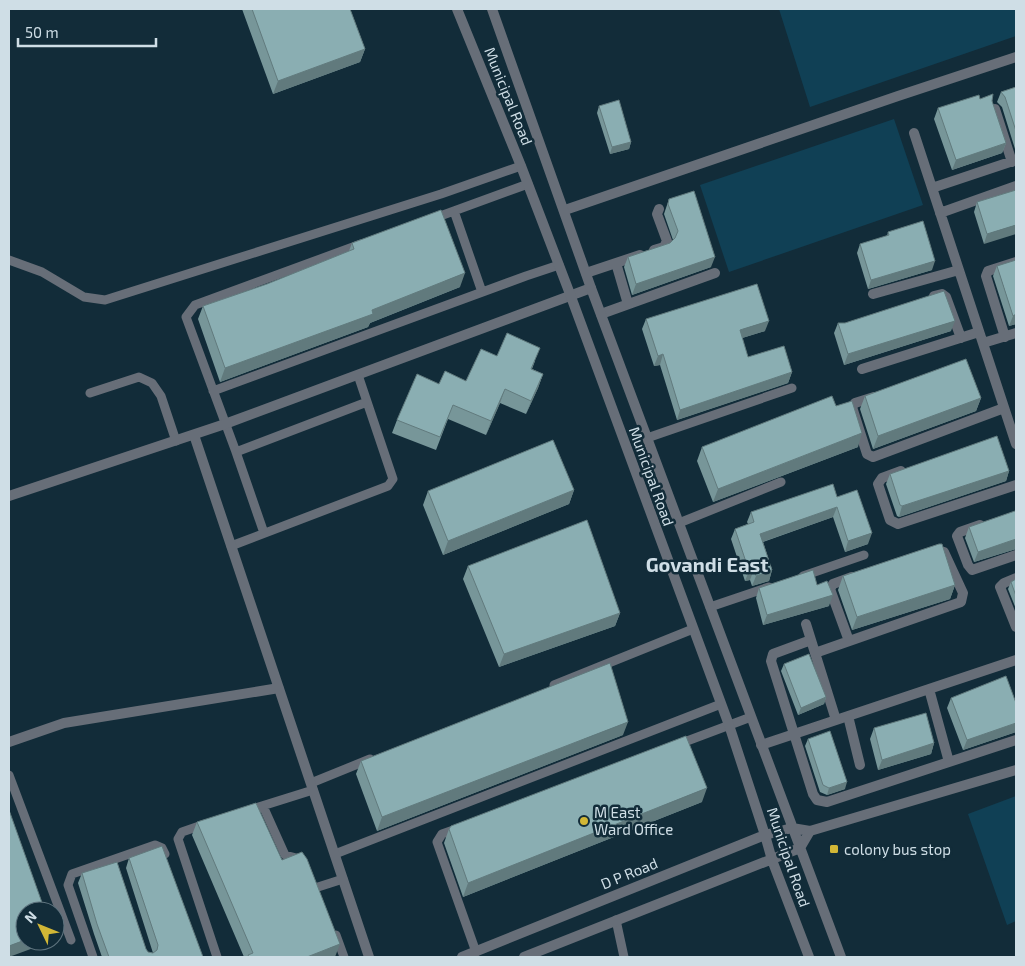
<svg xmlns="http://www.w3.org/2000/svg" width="1025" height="966" viewBox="0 0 1025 966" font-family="'Exo 2',sans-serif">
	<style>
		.green { fill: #104055 }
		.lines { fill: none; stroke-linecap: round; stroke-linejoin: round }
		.service { stroke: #676e78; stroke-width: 9 }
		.minor { stroke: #676e78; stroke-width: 10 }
		.tertiary { stroke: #676e78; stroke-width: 10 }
		.wall { fill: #779699 }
		.shaded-wall { fill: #617a7d }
		.building { fill: #8aaeb2; stroke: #617a7d }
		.poi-dot { fill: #d2b736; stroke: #122c39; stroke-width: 2 }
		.labels { text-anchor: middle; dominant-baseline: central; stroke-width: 5; stroke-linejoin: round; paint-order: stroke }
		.street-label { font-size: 15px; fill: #cfdee6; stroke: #122c39 }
		.poi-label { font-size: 15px; fill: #cfdee6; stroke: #122c39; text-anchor: start }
		.district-label { font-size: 20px; font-weight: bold; fill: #cfdee6; stroke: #122c39 }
	</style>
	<rect width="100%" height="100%" fill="#122c39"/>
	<!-- green -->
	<path class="green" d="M779,9h237v27l-206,71z
		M894,119l29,86 -194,67 -29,-87z
		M1016,796v125l-9,4 -39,-111z"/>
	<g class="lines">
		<!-- service -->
		<path class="service" d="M454,211l28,81
			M432,219l96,-35
			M9,260l33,12 42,25 21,3 336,-106 80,-28
			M213,391l313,-115 33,-11
			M90,393l49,-16 13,6 9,13 15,45
			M647,438l145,-50
			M236,452l-50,-135 9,-12 166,-61
			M679,523l102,-41
			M264,533l-28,-81 131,-50
			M231,546l157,-60 5,-7 -35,-104
			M803,576l61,-21
			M710,607l59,-20
			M554,685l139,-56
			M679,744l72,-27
			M9,775l62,165
			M311,783l59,-24
			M263,806l22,49 15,4
			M249,810l64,-20
			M205,824l-23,8 -4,7 39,118
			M459,828l-17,6 -5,8 39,110
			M335,854l386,-150
			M318,887l25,-8
			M616,920l8,37
			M336,935l8,22
			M93,957l-25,-72 4,-11 83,-29 7,3 3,6"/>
		<!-- minor -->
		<path class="minor" d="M995,109l17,53
			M914,133l102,311
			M932,188l84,-28
			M565,210l333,-114 118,-39
			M940,213l76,-27
			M654,250l10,-3 3,-6 -10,-27 2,-5
			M616,263l12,41
			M586,273l54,-18
			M873,294l86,-24
			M934,296l8,-2 4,3 15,41
			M601,314l114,-41
			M1005,337l-19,-61 2,-5 28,-9
			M983,343l33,-10
			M862,369l117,-37
			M874,397l-19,6 -3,4 15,47 6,3 131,-49
			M194,435l175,522
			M901,471l-19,7 -4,6 12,36 8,4 118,-39
			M9,496l216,-72 366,-136
			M980,525l-20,7 -3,4 11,29 4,5 44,-15
			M1016,578l-12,5 -4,4 16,40
			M806,624l30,96
			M811,640l-38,14 -2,7 42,133 4,6 10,2 189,-62
			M849,641l-19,-52 3,-5 19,-7
			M815,653l146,-51 2,-9 -19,-41 -7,-1
			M929,689l20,73
			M848,716l12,49
			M9,742l55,-19 215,-35
			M761,745l255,-85"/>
		<!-- tertiary -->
		<path class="tertiary" d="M457,9l64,157 49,128 159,431 36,110 7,25 37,97
			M492,9l99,279 250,669
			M462,957l303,-122 27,-7 18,3 206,-61
			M524,957l276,-109 10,-17"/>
	</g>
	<!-- wall -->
	<path class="wall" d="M242,9h108l15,40 -5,13 -87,32z
		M1016,87v61l-1,1 -13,-42 -5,-5 4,-10z
		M980,99l12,2 14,42 -4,10 -50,17 -18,-51 4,-11z
		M599,106l32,36 -2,7 -19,5 -13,-41z
		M1016,190l-32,54 -10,-32 3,-10z
		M669,199l42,68 -79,28 -8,-28 4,-10 42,-14 3,-3 -9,-26z
		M888,232l44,38 -64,19 -11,-36 3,-9 27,-8z
		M352,243l108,44 -90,36 -2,4 -148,55 -22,-63 5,-13 64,-22 82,-33z
		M997,266l19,58 -7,2 -16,-50z
		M646,319l119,12 -23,7 6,19 44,15 -4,11 -111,37 -17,-55 -6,1 -12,-37z
		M838,323l113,8 -107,34 -10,-32z
		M497,356l38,5 -3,8 11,5 -5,14 -12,26 -26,-11 -14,32 -38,-16 -12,31 -44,-17 5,-13 42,-36 27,-3z
		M865,396l116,2 -5,13 -103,38 -13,-40z
		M836,406l22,41 -145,55 -16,-41 5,-14z
		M1009,471l-3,10 -107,36 -2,-1 -11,-32 4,-10z
		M574,490l-5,14 -126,51 -20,-50 5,-14z
		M837,497l31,47 -23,8 -12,-35 -70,25 9,28 -3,11 -17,5 -2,-6 -5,1 -14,-42 4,-10 13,-5 -1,-2 4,-10z
		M1016,512v37l-42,13 -9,-24 4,-11z
		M468,566l152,47 -5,13 -116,41 -36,-88z
		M843,576l112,9 -5,14 -98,31 -14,-40z
		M1016,579v30l-8,-20 3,-7z
		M817,585l12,21 -66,19 -7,-27 3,-10z
		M784,664l42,33 -2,7 -26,11 -17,-44z
		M951,698l65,5v29l-53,18 -16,-42z
		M874,728l60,15 -3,11 -53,16 -8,-31z
		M623,735l-246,96 -21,-57 5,-13z
		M808,739l37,50 -18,6 -7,-3 -15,-46z
		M702,802l-239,95 -19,-54 5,-14z
		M197,822l85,38 53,97h-91l-52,-122z
		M129,858l74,99h-101l-8,-23 -16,-51 4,-10 66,79 5,1 -27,-85z"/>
	<!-- shaded-wall -->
	<path class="shaded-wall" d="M365,49l-5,13 -87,32 5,-13z
		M631,142l-2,7 -19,5 2,-7z
		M1006,143l-4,10 -50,17 4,-10z
		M1016,225v9l-32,10 3,-10z
		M715,257l-4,10 -79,28 4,-11z
		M935,261l-3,9 -64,19 3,-9z
		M465,273l-5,14 -90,36 -2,4 -148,55 5,-14z
		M1016,314v10l-7,2 4,-10z
		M769,321l-4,10 -29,9 4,-10z
		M955,321l-4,10 -107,34 4,-11z
		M663,354l-3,11 -6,1 4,-10z
		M792,372l-4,11 -111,37 3,-10z
		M543,374l-5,14 -12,26 5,-13z
		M505,389l-5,14 -14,32 5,-14z
		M981,398l-5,13 -103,38 5,-13z
		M862,433l-4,14 -145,55 5,-13z
		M1009,471l-3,10 -107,36 3,-11z
		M574,490l-5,14 -126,51 5,-14z
		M837,507l-4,10 -77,27 4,-10z
		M872,533l-4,11 -23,8 3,-11z
		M1016,539v10l-42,13 4,-10z
		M754,569l-4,11 -5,1 4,-10z
		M772,570l-3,11 -17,5 4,-10z
		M955,585l-5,14 -98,31 5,-13z
		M833,595l-4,11 -66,19 4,-10z
		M620,613l-5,13 -116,41 5,-13z
		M826,697l-2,7 -26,11 3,-7z
		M628,722l-5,13 -246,96 5,-14z
		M1016,723v9l-53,18 4,-10z
		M934,743l-3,11 -53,16 4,-10z
		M847,782l-2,7 -18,6 2,-7z
		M707,788l-5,14 -239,95 5,-14z
		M25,940v1h23l-1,2 -38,14v-11z
		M340,944l-5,13h-28z"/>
	<!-- building -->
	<path class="building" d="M252,9h98l15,40 -87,32z
		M1016,87v44l-11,-34 -4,-5z
		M993,94l-1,7 14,42 -50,17 -18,-52 41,-13 1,4z
		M619,100l12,42 -19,5 -13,-41z
		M1016,190v35l-29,9 -10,-32z
		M694,191l21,66 -79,27 -8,-27 42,-14 5,-5 3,-7 -10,-27 1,-5z
		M441,210l24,63 -93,37 1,4 -148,54 -22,-62 64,-22 87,-35 -2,-6z
		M923,221l12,40 -64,19 -11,-36 29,-9 -1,-3z
		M1016,260v54l-3,2 -16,-50z
		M757,284l12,37 -29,9 8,27 36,-11 8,26 -112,38 -17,-56 -5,2 -12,-37z
		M944,291l11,30 -107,33 -10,-31h7z
		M507,333l33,15 -9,21 12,5 -12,27 -26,-12 -14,32 -38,-16 -13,32 -43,-17 20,-46 22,10 6,-13 21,10 15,-32 16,7z
		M966,359l15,39 -103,38 -13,-40z
		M832,396l4,10 16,-5 10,32 -144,56 -16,-42z
		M997,436l12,35 -107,35 -2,-1 -10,-31z
		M553,440l21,50 -126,51 -20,-50z
		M833,484l4,13 20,-7 15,43 -24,8 -11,-34 -77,27 12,36 -16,6 -2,-7 -5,2 -14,-42 19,-7 -3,-10z
		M1015,511l1,1v27l-38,13 -9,-25z
		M587,520l33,93 -116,41 -36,-88z
		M939,544h3l13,41 -98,32 -14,-41z
		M813,570l4,15 10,-4 6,14 -66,20 -8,-27z
		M1016,579v17l-5,-14z
		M809,654l17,43 -25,11 -17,-44z
		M610,663l18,59 -246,95 -21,-56z
		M1006,676l10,27v20l-49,17 -16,-42z
		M926,713l8,30 -52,17 -8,-32z
		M830,731l17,51 -18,6 -6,-3 -15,-46z
		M686,736l21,52 -239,95 -19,-54 2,-3z
		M256,803l26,57 20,-8 5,7 33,85 -33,13h-58l-1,-2 5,-2 -56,-131z
		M9,810l36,101h-20v29l-16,6z
		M162,846l41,111h-94l-12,-33 -15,-51 35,-11 29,87 2,3 5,1 4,-3 1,-5 -29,-87z"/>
	<!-- markers -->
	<g class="poi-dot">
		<circle cx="584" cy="821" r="5"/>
		<rect x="829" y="844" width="10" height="10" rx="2.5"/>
	</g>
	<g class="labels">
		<!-- street labels -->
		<g class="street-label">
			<text transform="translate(509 96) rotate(68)">Municipal Road</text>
			<text transform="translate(652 476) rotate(70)">Municipal Road</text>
			<text transform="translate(789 857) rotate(71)">Municipal Road</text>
			<text transform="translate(629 873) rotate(-22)">D P Road</text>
		</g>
		<!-- poi labels -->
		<g class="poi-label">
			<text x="594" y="812">M East<tspan x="594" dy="17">Ward Office</tspan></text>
			<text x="844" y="849">colony bus stop</text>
		</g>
		<!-- district labels -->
		<g class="district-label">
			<text x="707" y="564">Govandi East</text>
		</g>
	</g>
	<!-- border -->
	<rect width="1025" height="966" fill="none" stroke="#cfdee6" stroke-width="20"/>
	<!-- north arrow -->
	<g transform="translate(40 926) rotate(313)"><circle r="24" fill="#122c39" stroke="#5e737e"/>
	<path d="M0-4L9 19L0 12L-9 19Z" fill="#d2b736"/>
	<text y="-8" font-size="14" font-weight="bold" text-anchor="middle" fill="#cfdee6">N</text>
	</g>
	<!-- scale -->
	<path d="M18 38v8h138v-8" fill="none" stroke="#cfdee6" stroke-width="2.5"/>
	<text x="25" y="38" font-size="15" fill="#cfdee6" stroke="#122c39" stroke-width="4" paint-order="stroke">50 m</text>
</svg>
